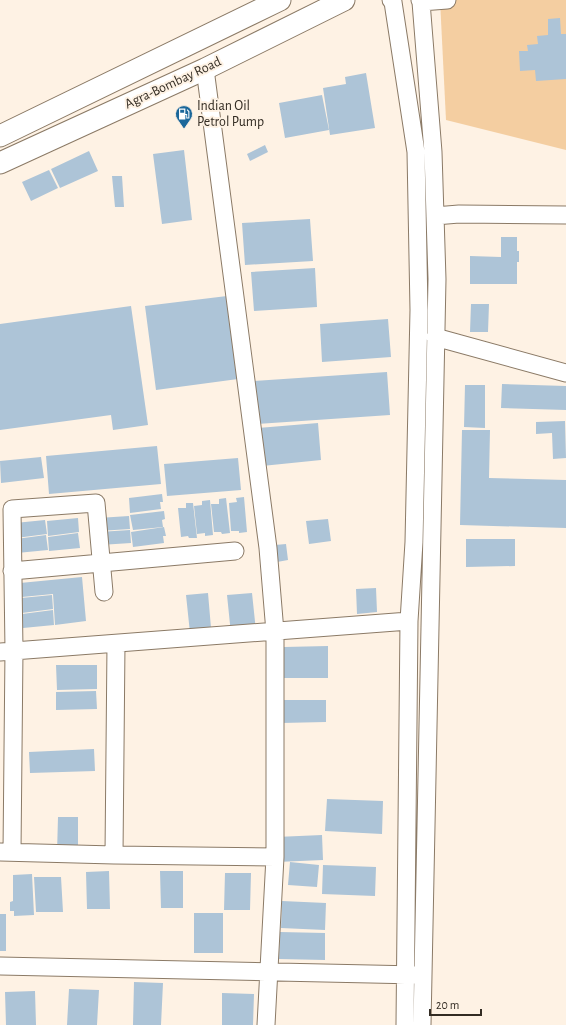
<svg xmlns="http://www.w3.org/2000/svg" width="566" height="1025" viewBox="0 0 566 1025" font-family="'Alegreya Sans',sans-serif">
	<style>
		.green { fill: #f4cea1 }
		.building { fill: #adc4d7 }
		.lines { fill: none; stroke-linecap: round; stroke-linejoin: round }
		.minor-casing { stroke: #8b7a66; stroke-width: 19 }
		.major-casing { stroke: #8b7a66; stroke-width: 23 }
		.minor { stroke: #fff; stroke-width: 17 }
		.major { stroke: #fff; stroke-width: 21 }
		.labels { text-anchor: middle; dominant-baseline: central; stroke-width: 4; stroke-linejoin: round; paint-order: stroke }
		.street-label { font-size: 14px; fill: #332c23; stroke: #fef2e4 }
		.poi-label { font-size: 14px; fill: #332c23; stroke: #fef2e4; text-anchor: start }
	</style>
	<rect width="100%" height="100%" fill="#fef2e4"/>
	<!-- green -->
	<path class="green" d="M440,0h126v150l-120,-30z"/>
	<!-- building -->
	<path class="building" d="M560,18l1,16h5v45l-30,2 -1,-11 -15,1 -1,-20h9l-1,-6 11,-1 -1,-8 11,-1v-16z
		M366,73l9,55 -45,7 -7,-47 23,-4 -1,-7z
		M322,95l7,35 -44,8 -6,-35z
		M265,145l3,7 -18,9 -3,-7z
		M184,150l8,70 -30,4 -9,-70z
		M89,151l9,20 -38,17 -9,-19z
		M49,170l9,18 -27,13 -9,-19z
		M112,176h10l2,31h-9z
		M310,219l3,42 -68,4 -3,-42z
		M501,237h16v14h2v11h-2v22h-47v-28l31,1z
		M315,268l2,39 -63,4 -3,-39z
		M227,296l11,83 -82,11 -11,-84z
		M471,304h18l-1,28h-18z
		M131,306l17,119 -35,5 -2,-15 -111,15v-106z
		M388,319l3,38 -69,5 -2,-38z
		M387,372l3,43 -133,9 -3,-43z
		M502,384l64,2v24l-65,-2z
		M465,385h20v43l-21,-1z
		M565,421l1,37 -13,1 -1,-26 -16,1v-12z
		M318,423l3,37 -59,6 -4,-38z
		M462,430h28l-1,48 77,2v48l-106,-3z
		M157,446l4,38 -112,10 -3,-38z
		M41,457l3,21 -43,5 -1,-22z
		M238,458l3,32 -74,6 -3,-32z
		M162,494l1,8h-3l1,7 -31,4 -1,-15z
		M244,497l3,35 -8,1v-2h-8l-2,-28 8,-1 -1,-4z
		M226,498l4,35 -8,1 -1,-2h-7l-3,-28h8v-5z
		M210,500l3,35 -8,1v-3l-8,1 -3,-28 8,-1v-4z
		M186,503h7l4,35h-8l-1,-2 -7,1 -3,-29h8z
		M164,511l1,8 -3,1 1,7 -30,3 -3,-15z
		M129,516l1,13 -31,2 -1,-13z
		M78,518l1,14 -31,4 -1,-15z
		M328,519l3,22 -22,3 -3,-23z
		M45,520l2,14 -31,4 -1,-15z
		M164,527l2,9h-3l1,7 -31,4 -2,-15z
		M130,530l1,13 -31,2 -1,-13z
		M78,533l2,15 -31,3 -1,-14z
		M46,535l2,15 -31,3 -1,-14z
		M466,539h49v27l-49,1z
		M286,544l2,16 -11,2 -2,-17z
		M82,577l4,44 -31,4 -2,-31 -31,3 -2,-14z
		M376,588l1,24 -20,2 -1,-25z
		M208,593l3,35 -21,5 -4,-38z
		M252,593l4,38 -25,3 -4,-39z
		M52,595l1,14 -31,4 -1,-15z
		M53,610l1,15 -31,3 -1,-14z
		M328,646v32h-44v-31z
		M56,665h41v24l-40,1z
		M96,691l1,18 -41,1v-18z
		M281,700h45v22l-45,1z
		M94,749l1,22 -65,2 -1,-21z
		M327,799l56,2 -1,33 -57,-3z
		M58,817h20v36h-21z
		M322,835l1,25 -46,2 -1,-25z
		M290,862l29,3 -2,22 -29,-2z
		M323,865l53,2 -1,29 -53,-2z
		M109,871l1,38h-23l-1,-37z
		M160,871h23v37h-22z
		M225,873h26l-1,37h-26z
		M32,874l2,41 -20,1v-5h-4v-9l3,-1v-26z
		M34,877h27l2,35h-27z
		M282,901l44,2 -1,27 -44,-2z
		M194,913h29v40h-29z
		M0,914h6v37h-6z
		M280,932l45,1v27l-46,-1z
		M134,982l29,1 -2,42h-28z
		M69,989l30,1 -2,35h-30z
		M35,991l1,34h-30l-1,-33z
		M222,993l32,1 -1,31h-31z"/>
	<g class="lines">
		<!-- minor casing -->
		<g class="minor-casing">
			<path id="minor" d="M391,0l2,2 23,150 3,158 -5,232 -5,79 -4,404
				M420,0l1,2 12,150 4,127 -15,746
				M421,2l26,-2
				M205,69l63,479 7,84v225l-9,168
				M435,216l24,-2 107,1
				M435,337l131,36
				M12,571l223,-20
				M0,652l409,-31
				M0,852l114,3 161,2
				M12,852l2,-202 -2,-141 84,-6 8,89
				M114,855l2,-211
				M0,966l417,9"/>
		</g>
		<!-- major casing -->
		<g class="major-casing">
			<path id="major" d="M0,136l280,-136
				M0,163l205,-94 139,-69"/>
		</g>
		<!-- minor -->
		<use href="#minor" class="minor"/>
		<!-- major -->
		<use href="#major" class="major"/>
	</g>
	<!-- icons -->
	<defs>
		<g id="fuel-pin" transform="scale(0.9)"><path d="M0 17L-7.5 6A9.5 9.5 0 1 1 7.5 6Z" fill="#1b679a" stroke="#fef2e4"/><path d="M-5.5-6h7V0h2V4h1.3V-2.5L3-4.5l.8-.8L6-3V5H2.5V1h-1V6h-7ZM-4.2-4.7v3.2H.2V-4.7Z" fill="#fff"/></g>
	</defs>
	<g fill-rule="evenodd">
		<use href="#fuel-pin" x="184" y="114"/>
	</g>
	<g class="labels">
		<!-- street labels -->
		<g class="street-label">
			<text transform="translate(173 83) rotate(-25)">Agra-Bombay Road</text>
		</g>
		<!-- poi labels -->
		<g class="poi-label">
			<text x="197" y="106">Indian Oil<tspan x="197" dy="16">Petrol Pump</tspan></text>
		</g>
	</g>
	<!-- scale -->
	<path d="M430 1009v6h51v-6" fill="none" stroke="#332c23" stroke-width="2"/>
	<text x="436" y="1009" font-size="12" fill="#332c23" stroke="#fef2e4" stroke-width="3" paint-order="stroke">20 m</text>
</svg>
